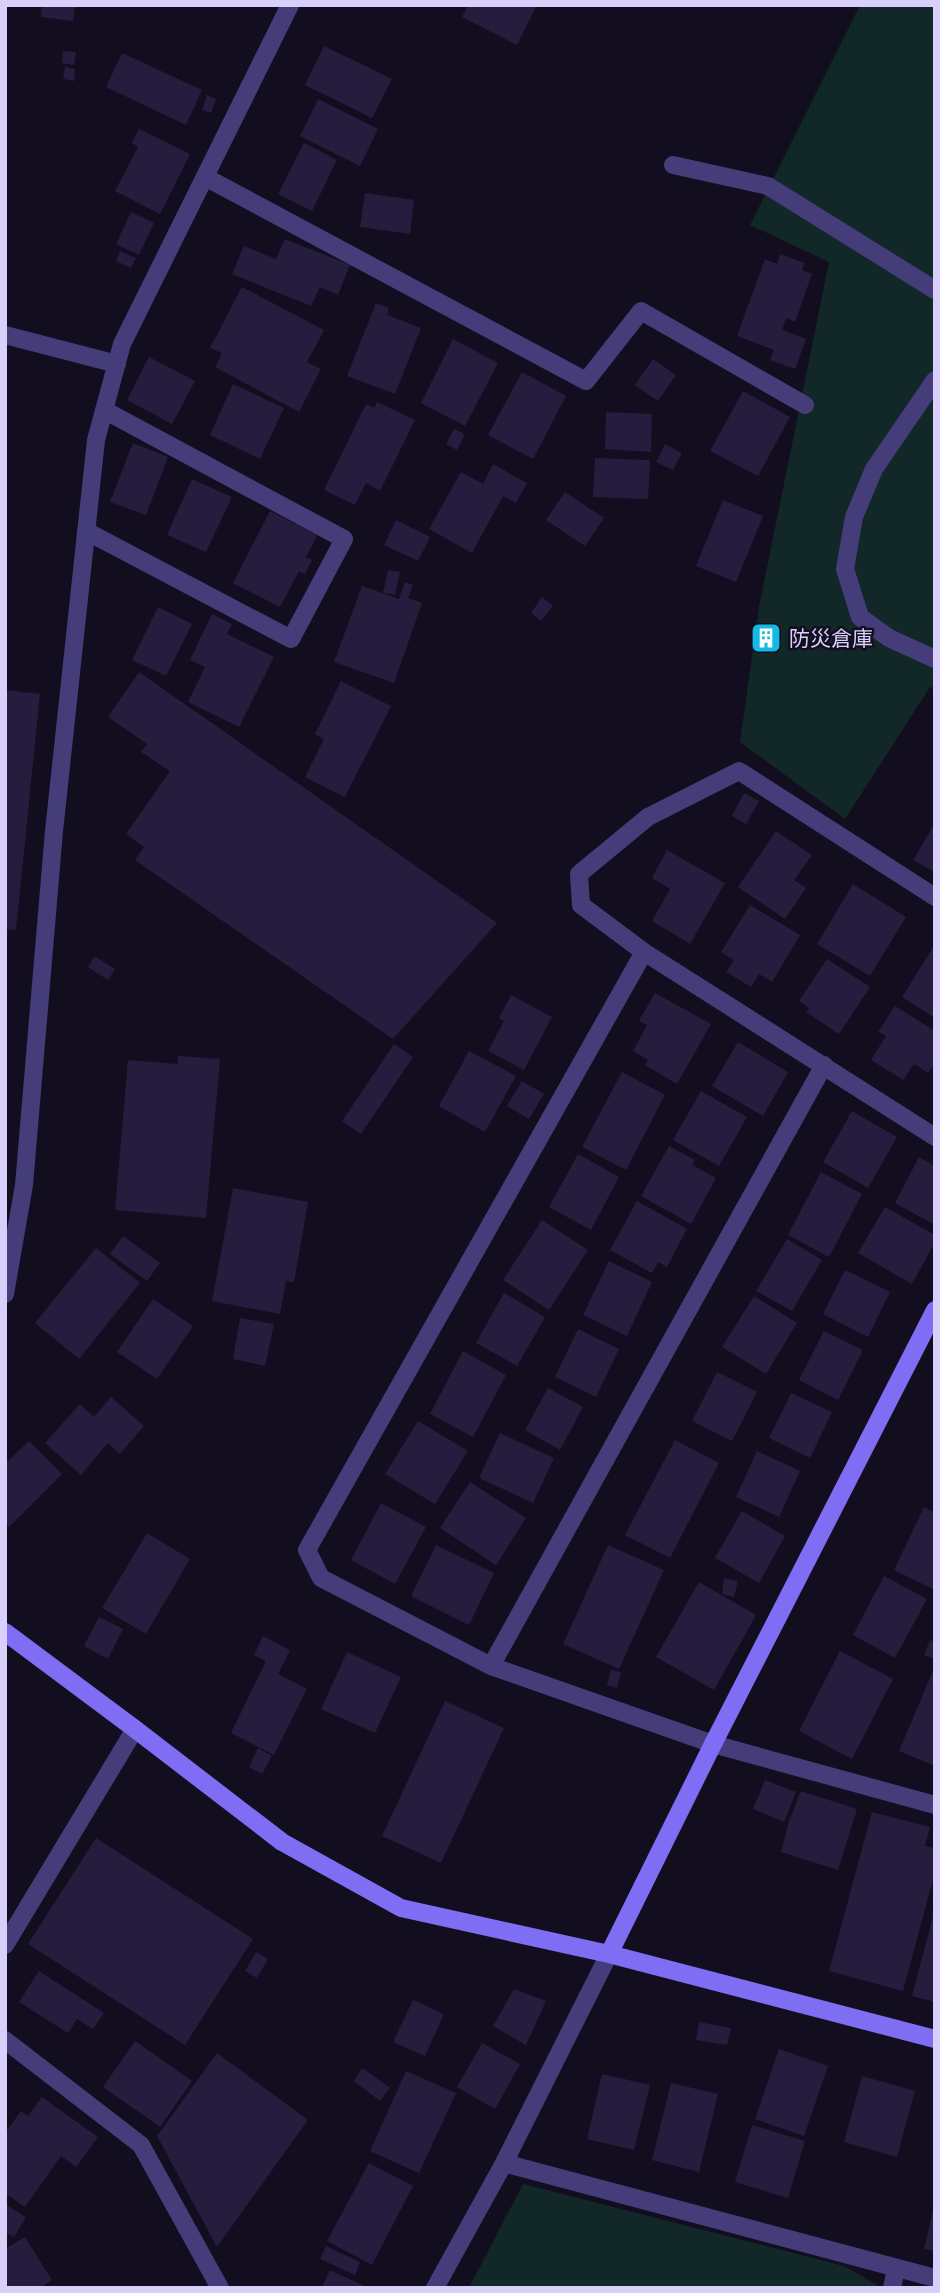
<svg xmlns="http://www.w3.org/2000/svg" width="940" height="2293" viewBox="0 0 940 2293" font-family="Arial,'Noto Sans JP',sans-serif">
	<style>
		.green { fill: #122728 }
		.building { fill: #261c3e }
		.lines { fill: none; stroke-linecap: round; stroke-linejoin: round }
		.street { stroke: #453d7a; stroke-width: 18 }
		.secondary { stroke: #7f6ef3; stroke-width: 18 }
		.labels { text-anchor: middle; dominant-baseline: central; stroke-width: 5; stroke-linejoin: round; paint-order: stroke }
		.poi-label { font-size: 21px; fill: #d9cffb; stroke: #130e1f; text-anchor: start }
	</style>
	<rect width="100%" height="100%" fill="#130e1f"/>
	<!-- green -->
	<path class="green" d="M860,5h75v683l-5,-1 -85,132 -105,-77 19,-135 70,-345 -79,-37z
		M523,2184l321,82 33,19 -1,3h-407z"/>
	<!-- building -->
	<path class="building" d="M42,5h33l-2,16 -32,-4z
		M468,5h69l-20,40 -55,-28z
		M324,46l68,33 -20,39 -67,-33z
		M63,51l13,1 -2,13 -12,-2z
		M122,53l80,37 -16,35 -80,-38z
		M65,67l10,2 -1,12 -11,-2z
		M207,95l9,4 -5,14 -9,-3z
		M318,99l60,30 -18,37 -60,-30z
		M139,129l51,25 -30,60 -45,-23 23,-44 -6,-4z
		M304,143l33,17 -25,51 -34,-17z
		M365,193l49,7 -4,34 -50,-7z
		M131,212l23,11 -15,32 -23,-11z
		M285,239l65,26 -12,30 -18,-8 -9,19 -79,-32 12,-28 32,13z
		M120,251l16,7 -5,10 -15,-7z
		M780,254l24,9 -2,7 10,4 -17,48 -9,-4 -4,12 24,9 -11,30 -25,-9 4,-10 -37,-14 28,-77 12,5z
		M242,287l82,43 -17,32 14,7 -22,43 -84,-45 7,-14 -12,-5z
		M376,303l13,5 -2,7 34,13 -26,66 -48,-18z
		M453,339l45,24 -33,63 -44,-23z
		M149,357l46,24 -23,43 -45,-24z
		M653,359l23,16 -18,26 -23,-16z
		M522,372l44,24 -33,63 -45,-24z
		M233,384l51,24 -24,51 -50,-24z
		M743,391l47,26 -32,59 -48,-25z
		M377,402l38,18 -35,71 -14,-8 -11,22 -31,-15 42,-86 8,4z
		M606,412l46,2 -1,38 -46,-3z
		M454,429l11,5 -8,16 -11,-6z
		M133,443l35,14 -22,58 -36,-13z
		M665,444l17,9 -9,17 -17,-8z
		M595,458l55,2 -2,39 -55,-2z
		M493,464l34,19 -11,20 -13,-7 -31,57 -43,-24 32,-57 22,12z
		M192,479l40,18 -26,55 -39,-17z
		M565,492l39,26 -19,28 -39,-26z
		M723,500l40,16 -27,66 -40,-16z
		M270,511l47,24 -11,22 6,3 -7,14 -6,-3 -19,36 -47,-24z
		M396,520l34,17 -12,24 -34,-16z
		M388,570l12,2 -5,23 -12,-2z
		M405,582l8,3 -5,13 14,5 -28,80 -60,-21 28,-76 37,13z
		M542,597l11,9 -12,15 -10,-8z
		M158,607l34,17 -26,52 -34,-16z
		M212,614l20,10 -5,10 47,23 -35,70 -51,-25 17,-35 -15,-7z
		M761,621l13,2 -4,31 -13,-1z
		M139,672l358,251 -104,116 -258,-179 9,-13 -18,-13 44,-63 -29,-19 6,-8 -39,-27z
		M341,681l50,25 -46,91 -40,-20 19,-38 -9,-5z
		M5,690l35,4 -24,236 -11,-1z
		M744,793l15,8 -13,23 -14,-8z
		M935,823v49l-22,-12z
		M776,831l36,24 -18,25 12,8 -21,31 -47,-32z
		M667,850l58,33 -35,61 -38,-23 18,-32 -18,-11z
		M853,884l53,33 -36,59 -53,-32z
		M750,905l50,30 -28,47 -13,-8 -8,13 -25,-15 8,-12 -13,-8z
		M935,944v74l-33,-21z
		M94,956l21,13 -7,11 -20,-13z
		M827,959l43,28 -31,47 -33,-22 3,-4 -10,-7z
		M655,993l56,31 -34,60 -32,-19 3,-5 -15,-9 14,-26 -8,-4z
		M511,995l41,22 -28,53 -36,-19 16,-30 -5,-3z
		M895,1006l40,25v32l-7,10 -14,-9 -11,16 -32,-20 15,-24 -8,-4z
		M738,1042l50,30 -25,44 -51,-30z
		M394,1044l19,13 -52,77 -19,-13z
		M469,1051l47,25 -31,56 -46,-26z
		M178,1056l42,3 -14,159 -91,-8 13,-150 50,4z
		M622,1072l43,23 -39,75 -44,-23z
		M522,1081l22,13 -15,25 -22,-13z
		M701,1091l46,26 -28,49 -46,-26z
		M852,1111l45,26 -29,51 -45,-26z
		M669,1146l26,14 -3,5 24,13 -25,46 -50,-28z
		M578,1154l41,23 -28,53 -42,-23z
		M919,1157l16,9v59l-40,-22z
		M821,1172l41,22 -33,63 -41,-22z
		M233,1188l75,14 -14,80 -8,-1 -6,33 -68,-13z
		M637,1201l50,28 -20,38 -9,-5 -6,11 -42,-23z
		M885,1207l50,28v7l-23,42 -54,-31z
		M542,1220l46,30 -39,60 -46,-30z
		M123,1236l37,27 -13,18 -37,-27z
		M787,1239l35,21 -30,51 -36,-20z
		M96,1248l44,35 -61,76 -44,-36z
		M609,1261l43,21 -25,54 -44,-21z
		M845,1270l45,22 -22,45 -45,-23z
		M504,1293l41,24 -28,49 -41,-23z
		M754,1296l43,27 -31,51 -44,-27z
		M153,1299l40,27 -36,53 -40,-27z
		M240,1318l34,6 -9,42 -32,-7z
		M578,1329l41,20 -23,48 -41,-20z
		M824,1331l39,19 -25,50 -39,-20z
		M463,1351l43,24 -33,62 -43,-23z
		M717,1372l40,20 -25,49 -40,-20z
		M548,1388l35,19 -23,43 -35,-20z
		M791,1393l41,19 -22,46 -41,-20z
		M111,1397l33,29 -24,28 -12,-11 -27,32 -36,-32 35,-39 14,13z
		M418,1421l50,30 -33,53 -50,-30z
		M500,1433l54,25 -21,45 -54,-25z
		M675,1440l44,23 -49,95 -45,-23z
		M29,1441l33,33 -53,53 -4,-4v-59z
		M757,1451l43,20 -21,46 -43,-20z
		M470,1482l56,36 -30,47 -56,-37z
		M381,1503l45,24 -31,57 -44,-24z
		M924,1507l11,6v77l-41,-20z
		M742,1511l43,25 -26,47 -44,-25z
		M147,1533l43,26 -44,75 -44,-26z
		M436,1545l58,28 -25,52 -58,-29z
		M608,1545l56,25 -45,99 -56,-25z
		M884,1576l43,23 -32,59 -42,-23z
		M724,1578l14,3 -4,16 -12,-3z
		M699,1582l57,33 -42,75 -58,-33z
		M99,1617l24,12 -15,30 -24,-13z
		M263,1636l27,14 -12,24 29,15 -33,66 -43,-22 35,-72 -12,-6z
		M930,1640l5,2v17l-11,-4z
		M840,1651l53,28 -41,80 -53,-28z
		M347,1652l54,25 -26,56 -54,-24z
		M935,1666v100l-36,-15z
		M611,1670l10,2 -4,16 -10,-3z
		M445,1701l59,27 -63,135 -59,-27z
		M258,1748l14,8 -10,18 -13,-7z
		M765,1780l31,12 -12,30 -31,-13z
		M801,1791l56,18 -19,61 -57,-18 8,-31z
		M872,1812l58,15 -5,19 10,2v24l-32,119 -74,-20z
		M96,1838l157,101 -68,106 -157,-101z
		M934,1913l1,1v88l-23,-6z
		M256,1952l12,7 -11,19 -12,-7z
		M39,1971l65,42 -11,16 -16,-10 -9,14 -49,-31z
		M514,1989l32,12 -20,44 -33,-19z
		M413,2000l31,14 -19,42 -32,-14z
		M699,2022l32,6 -4,17 -31,-5z
		M135,2041l57,40 -32,46 -57,-40z
		M482,2043l38,21 -25,45 -38,-22z
		M779,2049l49,17 -24,70 -49,-17z
		M217,2053l91,67 -91,127 -60,-111z
		M362,2068l28,20 -10,13 -26,-20z
		M406,2071l50,22 -37,80 -49,-22z
		M602,2074l48,11 -16,65 -47,-11z
		M862,2076l53,15 -18,66 -53,-15z
		M671,2083l47,11 -19,78 -47,-12z
		M42,2097l56,40 -22,30 -15,-11 -36,51 -20,-14v-60l16,-22 7,5z
		M752,2125l53,16 -17,57 -53,-16z
		M369,2163l44,23 -41,79 -45,-24z
		M5,2204l21,13 -12,20 -9,-5z
		M934,2207h1v44l-11,-2z
		M25,2237l27,43 -12,8h-35v-39z
		M326,2246l34,16 -5,13 -35,-16z
		M330,2270l39,18h-47z"/>
	<g class="lines">
		<!-- street -->
		<path class="street" d="M673,165l95,21 167,104
			M205,177l381,204 55,-70 164,94
			M5,335l112,29
			M935,380l-61,89 -20,48 -9,52 15,48 29,21 46,21
			M86,531l205,108 53,-100 -240,-129
			M935,897l-196,-126 -91,46 -69,57 2,31 63,47 291,185
			M644,952l-337,598 14,28 170,88 222,78 222,61
			M5,1294l19,-109 30,-354 42,-391 26,-96 168,-339
			M491,1666l333,-601
			M5,1945l130,-216
			M5,2040l136,105 79,143
			M504,2163l431,115
			M435,2288l69,-125 105,-209
			M892,2288l4,-20"/>
		<!-- secondary -->
		<path class="secondary" d="M5,1632l130,97 147,113 119,66 208,46 326,85
			M609,1954l104,-210 222,-434"/>
	</g>
	<!-- icons -->
	<defs>
		<g id="building-square" transform="scale(1.575)"><rect x="-9" y="-9" width="18" height="18" rx="4" fill="#12bae4" stroke="#130e1f"/><path d="M-4-6H4V6H1V3H-1V6H-4ZM-2.5-4.3h1.7v1.8h-1.7ZM.8-4.3h1.7v1.8H.8ZM-2.5-1h1.7V.8h-1.7ZM.8-1h1.7V.8H.8Z" fill="#fff"/></g>
	</defs>
	<g fill-rule="evenodd">
		<use href="#building-square" x="766" y="638"/>
	</g>
	<g class="labels">
		<!-- poi labels -->
		<g class="poi-label">
			<text x="789" y="638">防災倉庫</text>
		</g>
	</g>
	<!-- border -->
	<rect width="940" height="2293" fill="none" stroke="#d9cffb" stroke-width="14"/>
</svg>
